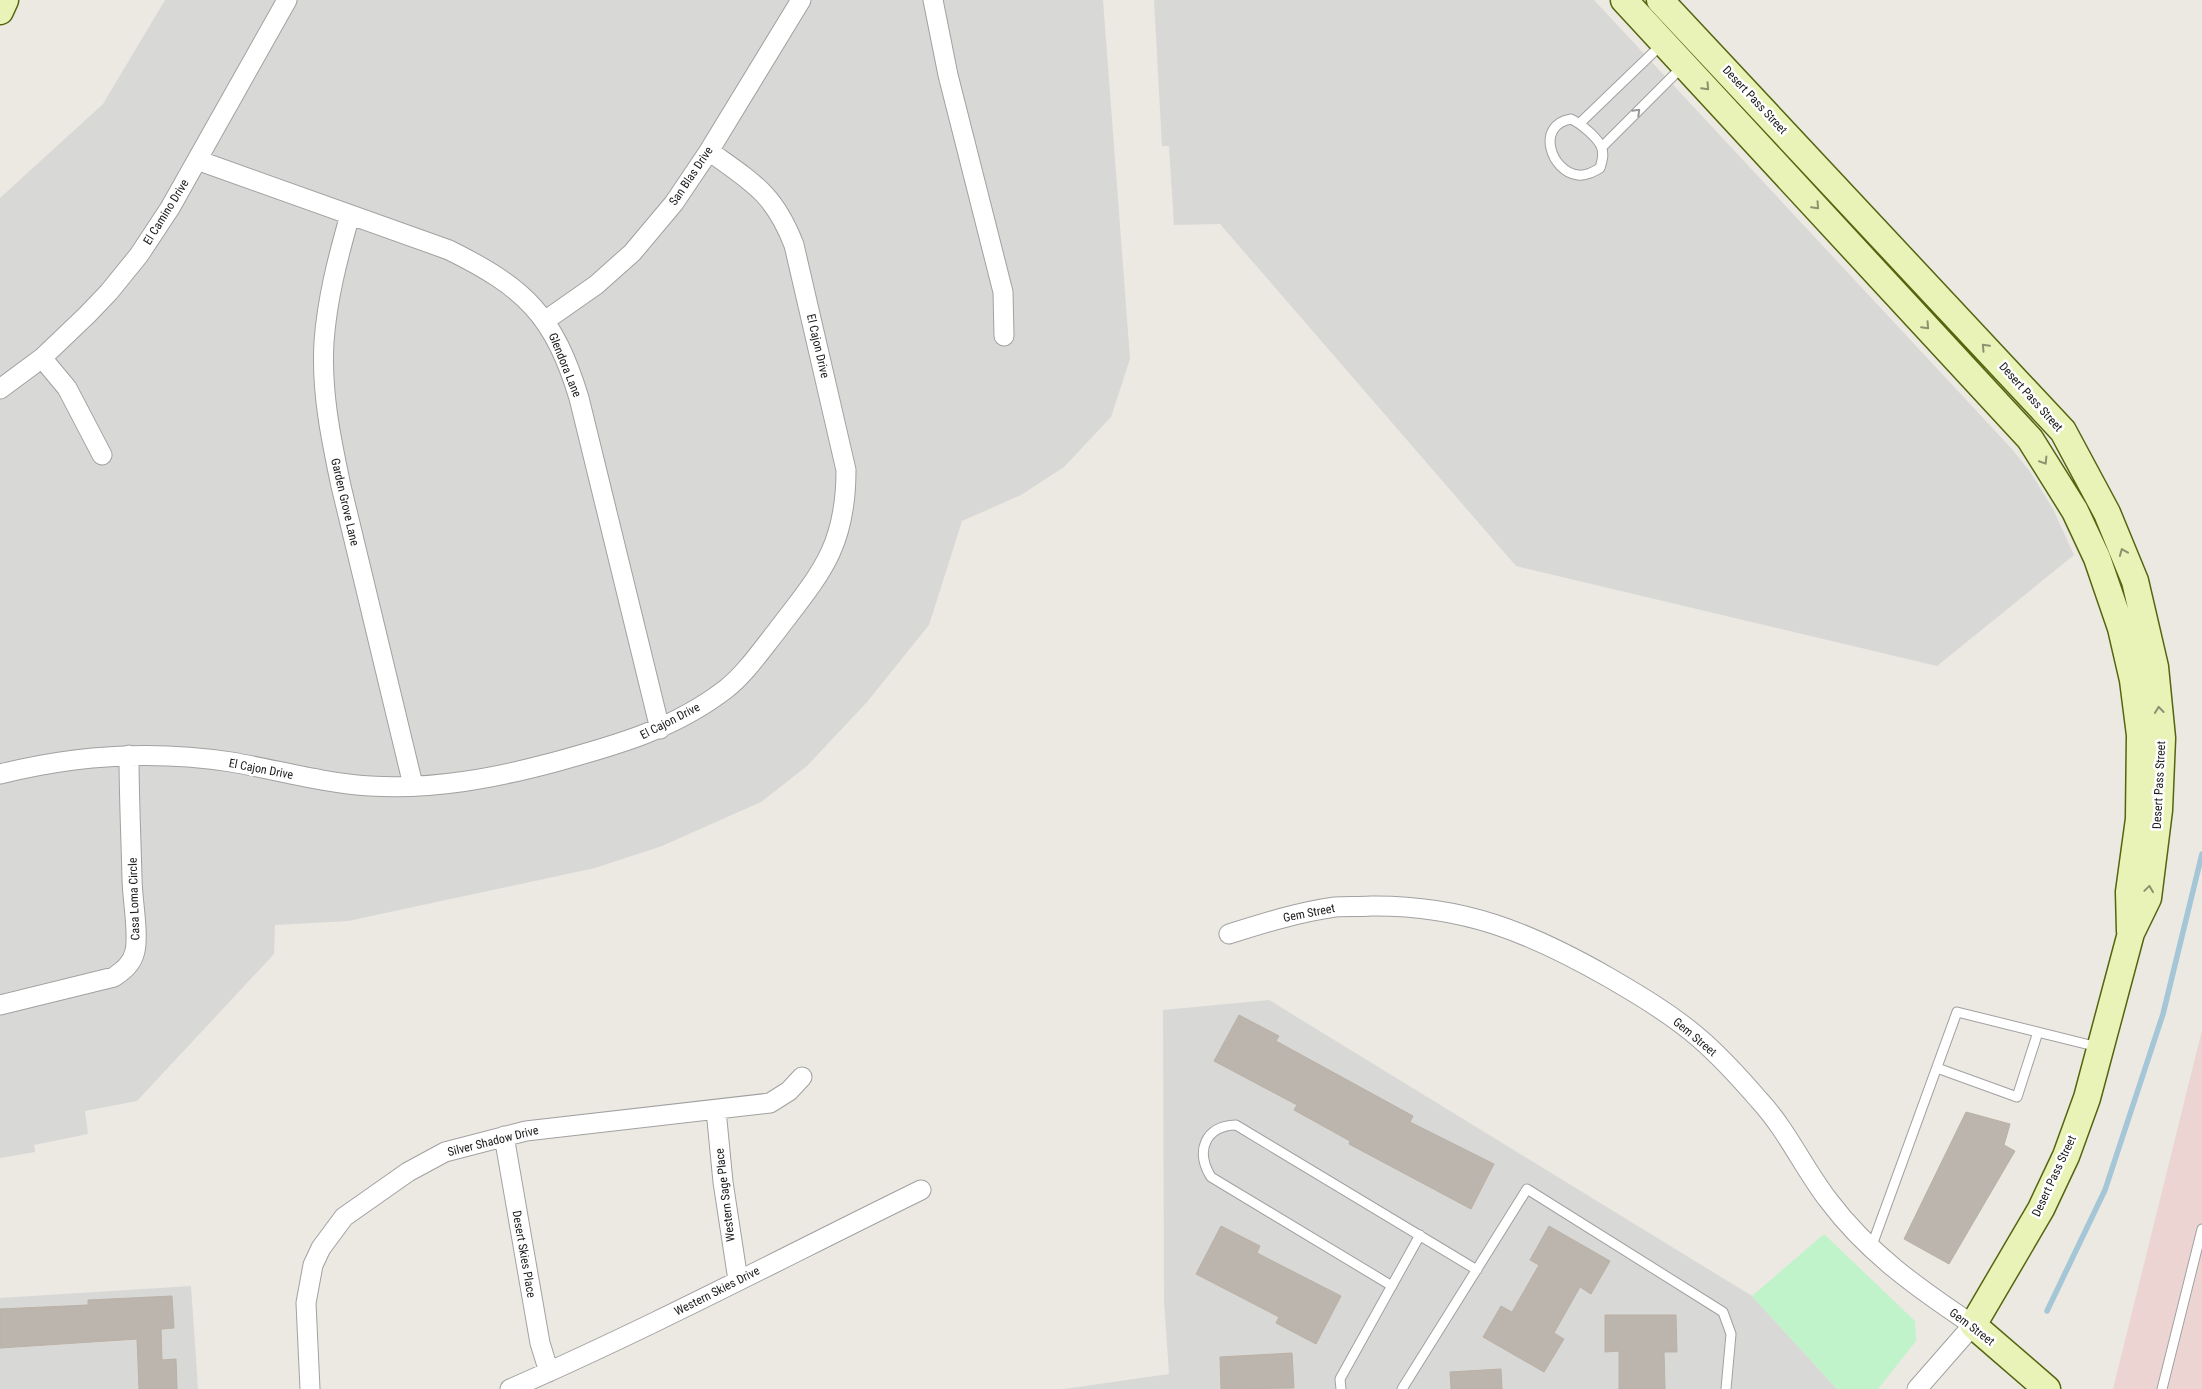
<svg xmlns="http://www.w3.org/2000/svg" width="2202" height="1389" viewBox="0 0 2202 1389" font-family="'Roboto Condensed',sans-serif">
	<style>
		.residential { fill: #d8d8d7 }
		.commercial { fill: #ebd4d1 }
		.park { fill: #c0f3c9 }
		.lines { fill: none; stroke-linecap: round; stroke-linejoin: round }
		.stream { stroke: #a4c6d6; stroke-width: 5.5 }
		.building { fill: #bbb5ae; stroke: #bbb1a5 }
		.lane-casing { stroke: #a1a1a1; stroke-width: 11 }
		.street-casing { stroke: #a1a1a1; stroke-width: 21 }
		.secondary-casing { stroke: #53650e; stroke-width: 29 }
		.lane { stroke: #fff; stroke-width: 9 }
		.street { stroke: #fff; stroke-width: 19 }
		.secondary { stroke: #eaf3b7; stroke-width: 26 }
		.oneway { stroke: #8c9170 }
		.oneway2 { stroke: #989898 }
		.labels { text-anchor: middle; dominant-baseline: central; stroke-width: 5; stroke-linejoin: round; paint-order: stroke }
		.street-label { font-size: 12px; fill: #1a1a1a; stroke: #fff }
	</style>
	<rect width="100%" height="100%" fill="#ebe9e1"/>
	<!-- residential -->
	<path class="residential" d="M165,0h938l27,359 -19,58 -47,50 -43,28 -59,26 -33,104 -62,77 -60,64 -46,36 -99,44 -67,22 -247,53 -73,4 -1,29 -137,147 -52,10 3,23 -54,11 1,7 -35,6v-960l103,-94z
		M1154,0h440l417,448 20,25 22,36 21,46 -137,111 -421,-100 -296,-342 -46,1 -5,-79h-7z
		M1269,1000l483,296 85,93h-773l105,-15 -5,-73 -1,-291z
		M191,1286l7,103h-198v-91z"/>
	<!-- commercial -->
	<path class="commercial" d="M2202,1030v359h-89z"/>
	<!-- park -->
	<path class="park" d="M1824,1234l91,87 1,20 -38,48h-41l-85,-93z"/>
	<g class="lines">
		<!-- stream -->
		<path class="stream" d="M2047,1311l58,-121 58,-176 39,-160"/>
	</g>
	<!-- building -->
	<path class="building" d="M1239,1015l40,21 -3,5 137,75 -3,6 84,42 -23,45 -122,-65 1,-3 -56,-31 3,-5 -83,-44z
		M1966,1112l44,12 -6,21 11,6 -66,113 -45,-25z
		M1221,1226l39,20 -3,7 84,43 -25,48 -40,-21 3,-6 -83,-43z
		M1549,1226l61,35 -19,33 -11,-7 -26,46 10,6 -20,33 -61,-35 18,-31 11,6 27,-47 -9,-5z
		M172,1296l2,32 -13,1 1,31 14,-1 1,30h-38l-2,-50 -137,9v-39l88,-4v-5z
		M1605,1315h71l1,37h-13l1,37h-46v-38l-14,1z
		M1292,1353l2,35 -73,1 -1,-32z
		M1501,1369l1,20h-51l-1,-17z"/>
	<g class="lines">
		<!-- lane casing -->
		<g class="lane-casing">
			<path id="lane" d="M1571,119c9,4 29,20 31,30 2,7 0,12 -2,19 -7,4 -14,8 -22,7 -27,-3 -43,-50 -7,-56z
				M1580,123l81,-78
				M1602,147l81,-81
				M1937,1068l80,29 21,-65
				M1871,1248l86,-236 141,35
				M1392,1286l-181,-109c-16,-26 -6,-51 25,-52l241,145
				M1341,1389l-1,-10 80,-144
				M1402,1389l125,-200 196,123 8,22 -5,55
				M2162,1389l40,-160"/>
		</g>
		<!-- street casing -->
		<g class="street-casing">
			<path id="street" d="M933,0l15,75 55,217 1,44
				M197,160l252,90c77,38 105,66 130,148l81,331
				M350,215c-12,42 -23,84 -26,127 -3,49 7,97 17,144l72,299
				M546,320l50,-35 36,-32 42,-50 35,-52 92,-151
				M42,358l25,30 35,67
				M0,389l42,-31 45,-43 22,-23 30,-37 31,-47 117,-208
				M0,774c76,-19 154,-24 231,-12 47,8 92,21 139,24 63,4 125,-8 185,-24 62,-17 119,-33 171,-73 19,-15 34,-37 50,-57 44,-58 70,-84 70,-162l-52,-225c-20,-52 -42,-63 -85,-94
				M1229,934c35,-11 70,-22 106,-27 12,-1 24,0 36,-1 92,-1 158,26 237,71 31,18 63,37 91,61 22,19 41,40 60,62 28,30 45,69 70,101 39,52 90,88 144,124l-56,64
				M0,1005l114,-28c10,-7 18,-13 21,-26 4,-19 -3,-53 -3,-73 -1,-41 -3,-82 -3,-123
				M716,1110l7,72 15,98
				M504,1136l36,207 9,29
				M310,1389l-4,-86 7,-38 8,-17 23,-31 64,-45 37,-20 81,-21 244,-28 19,-12 13,-14
				M510,1389c140,-61 274,-132 411,-199"/>
		</g>
		<!-- secondary casing -->
		<g class="secondary-casing">
			<path id="secondary" d="M1624,0l406,439 45,72 22,47 24,70 12,52 7,55 -1,84 -10,73 1,39
				M1660,0l403,431 44,82 28,68 20,86 7,71 -3,72 -11,88 -17,35 -44,165 -21,58 -25,53 -68,116 74,64
				M0,11l5,-11"/>
		</g>
		<!-- lane -->
		<use href="#lane" class="lane"/>
		<!-- street -->
		<use href="#street" class="street"/>
		<!-- secondary -->
		<use href="#secondary" class="secondary"/>
	</g>
	<!-- one-way arrows -->
	<defs><path id="oneway-chevron" d="M-2-3.5L2.5 0L-2 3.5" fill="none" stroke-width="1.6" stroke-linecap="round" stroke-linejoin="round" transform="scale(1.25)"/></defs>
	<g class="oneway">
		<use href="#oneway-chevron" transform="translate(1706 87) rotate(47)"/>
		<use href="#oneway-chevron" transform="translate(1816 206) rotate(47)"/>
		<use href="#oneway-chevron" transform="translate(1926 326) rotate(47)"/>
		<use href="#oneway-chevron" transform="translate(1985 347) rotate(-133)"/>
		<use href="#oneway-chevron" transform="translate(2044 461) rotate(58)"/>
		<use href="#oneway-chevron" transform="translate(2123 552) rotate(-112)"/>
		<use href="#oneway-chevron" transform="translate(2159 710) rotate(-96)"/>
		<use href="#oneway-chevron" transform="translate(2149 889) rotate(-82)"/>
	</g>
	<use class="oneway2" href="#oneway-chevron" transform="translate(1637 112) rotate(-45)"/>
	<g class="labels">
		<!-- street labels -->
		<g class="street-label">
			<text transform="translate(1755 100) rotate(47)">Desert Pass Street</text>
			<text transform="translate(691 176) rotate(-56)">San Blas Drive</text>
			<text transform="translate(166 212) rotate(-58)">El Camino Drive</text>
			<text transform="translate(818 346) rotate(77)">El Cajon Drive</text>
			<text transform="translate(565 365) rotate(68)">Glendora Lane</text>
			<text transform="translate(2031 397) rotate(48)">Desert Pass Street</text>
			<text transform="translate(345 502) rotate(77)">Garden Grove Lane</text>
			<text transform="translate(670 721) rotate(-27)">El Cajon Drive</text>
			<text transform="translate(261 769) rotate(11)">El Cajon Drive</text>
			<text transform="translate(2159 785) rotate(-87)">Desert Pass Street</text>
			<text transform="translate(134 899) rotate(-92)">Casa Loma Circle</text>
			<text transform="translate(1309 913) rotate(-11)">Gem Street</text>
			<text transform="translate(1695 1037) rotate(40)">Gem Street</text>
			<text transform="translate(493 1141) rotate(-14)">Silver Shadow Drive</text>
			<text transform="translate(2054 1176) rotate(-65)">Desert Pass Street</text>
			<text transform="translate(725 1195) rotate(-97)">Western Sage Place</text>
			<text transform="translate(524 1254) rotate(80)">Desert Skies Place</text>
			<text transform="translate(717 1291) rotate(-27)">Western Skies Drive</text>
			<text transform="translate(1972 1327) rotate(37)">Gem Street</text>
		</g>
	</g>
</svg>
